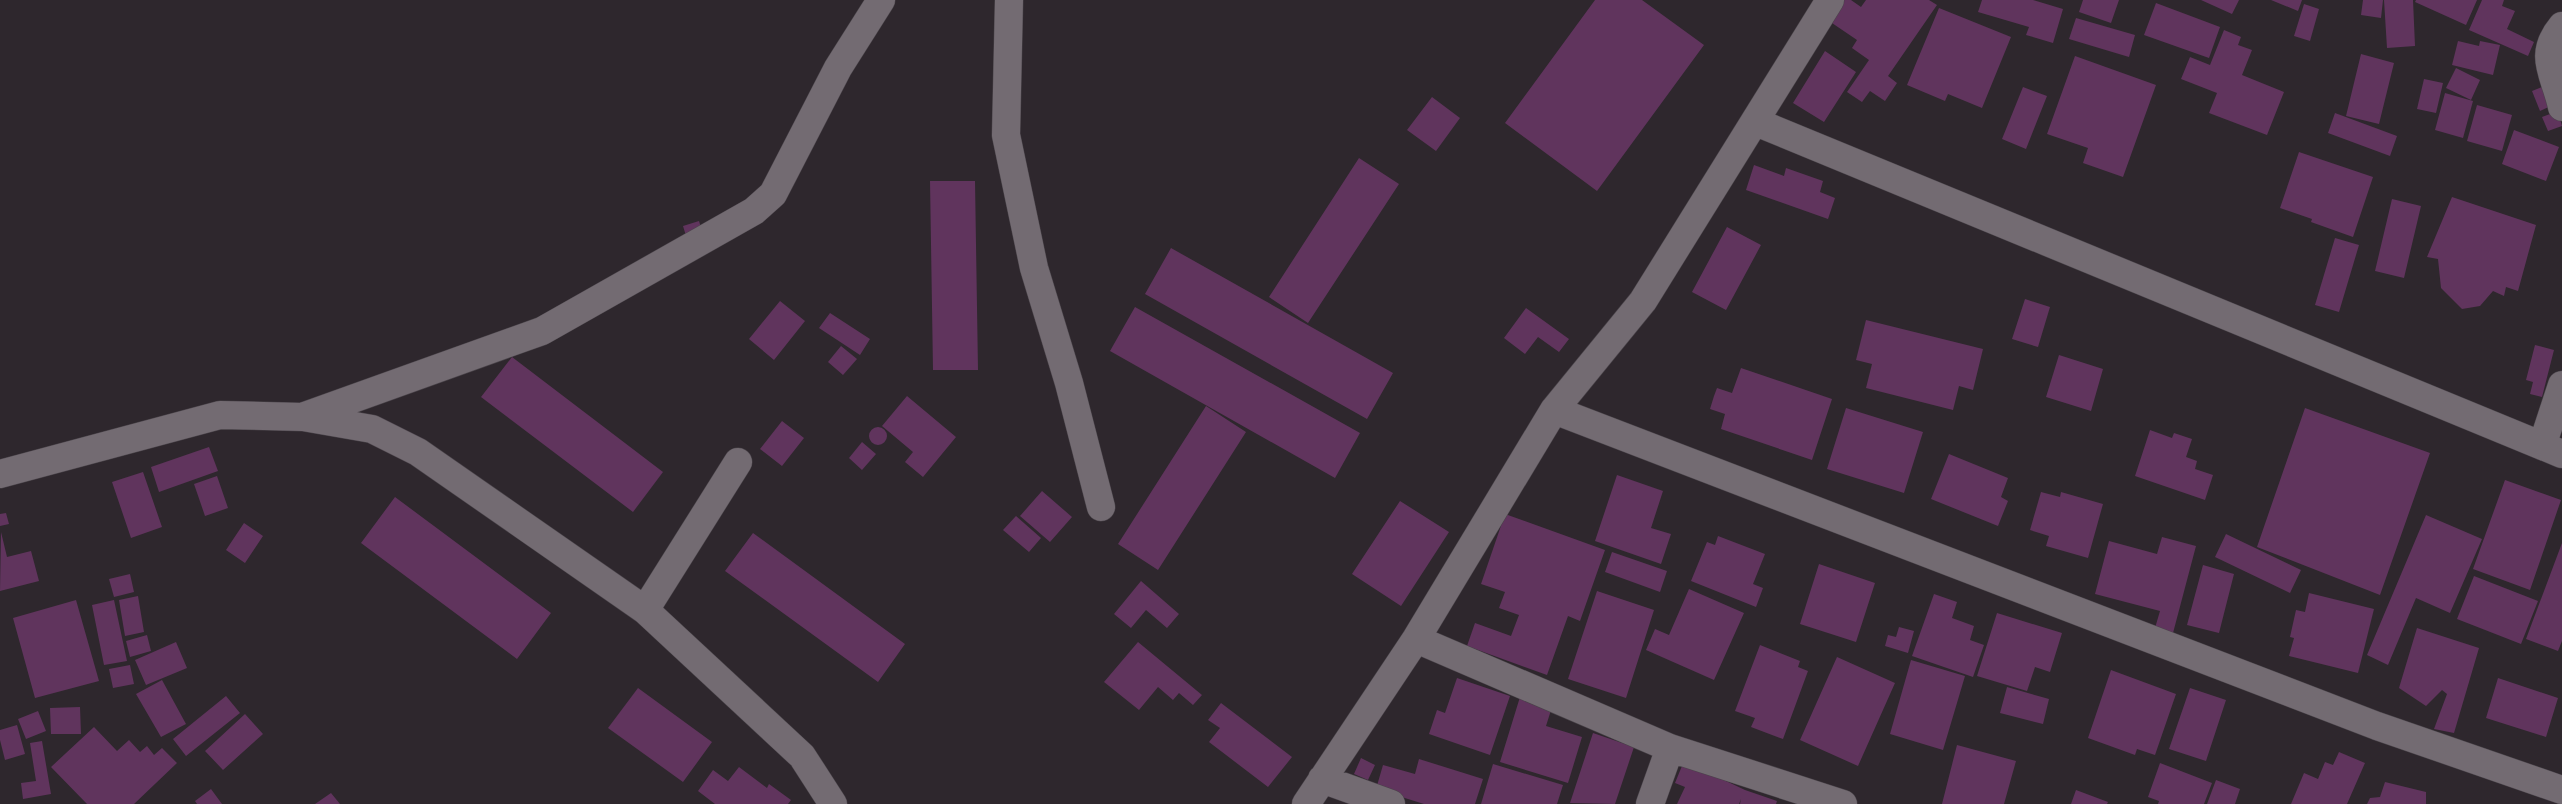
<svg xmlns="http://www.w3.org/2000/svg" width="2562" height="804" viewBox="0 0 2562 804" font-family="'DM Sans',sans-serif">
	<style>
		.building { fill: #60345d }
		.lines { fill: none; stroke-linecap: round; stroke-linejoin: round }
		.minor-casing { stroke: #4a444a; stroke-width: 29 }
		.minor { stroke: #736b72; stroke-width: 28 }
	</style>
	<rect width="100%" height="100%" fill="#2e272d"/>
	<!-- building -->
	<path class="building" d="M1595,0h47l62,45 -107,146 -92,-68z
		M1844,0h7l10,7 5,-7h63l8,5 -49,71 9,7 -12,18 -15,-10 -8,11 -15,-10 22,-32 -17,-12 5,-8 -28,-19z
		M1982,0h51l30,9 -10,34 -27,-8 3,-8 -51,-15z
		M2083,0h36l-8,23 -32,-11z
		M2201,0h38l-7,14z
		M2271,0h31l-4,11z
		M2363,0h20l-2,18 -20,-3z
		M2384,0h29l2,46 -28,2z
		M2416,0h61l-11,25 -51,-23z
		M2482,0h22l-2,6 13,5 -8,18 27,13 -6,14 -59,-26z
		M2156,3l64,24 -11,31 -65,-23z
		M2304,4l15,5 -9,32 -16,-5z
		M1939,8l72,29 -29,71 -34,-14 -3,7 -38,-16z
		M2076,18l59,17 -6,22 -60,-18z
		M2224,30l17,7 -3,8 14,5 -10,25 42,17 -17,43 -58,-22 8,-20 -36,-14 9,-22 20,8z
		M2458,41l21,5 1,-5 20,4 -7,30 -41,-10z
		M1825,51l31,21 -32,50 -31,-19z
		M2361,54l33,9 -15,61 -33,-8z
		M2075,56l81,29 -33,92 -40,-14 5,-15 -41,-14z
		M2456,68l24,12 -9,20 -25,-12z
		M2424,79l19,4 -7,30 -19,-4z
		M2547,85l8,19 -15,7 -8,-20z
		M2023,87l24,9 -21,53 -24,-10z
		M2445,93l28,8 -10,37 -28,-8z
		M1432,97l28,21 -24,33 -29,-21z
		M2477,105l35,10 -10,36 -35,-10z
		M2558,111l4,15 -14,5 -6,-14z
		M2335,113l62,23 -7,20 -62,-23z
		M2514,130l45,17 -13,34 -44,-17z
		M2299,152l74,25 -20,60 -42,-15 1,-3 -32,-11z
		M1359,158l40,26 -91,139 -39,-26z
		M1754,165l30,11 2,-8 37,13 -3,11 15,6 -7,21 -82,-29z
		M930,181h45l3,189h-45z
		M2452,197l84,28 -18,66 -12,-4 -2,9 -11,-5 -13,15 -18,3 -21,-21 -3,-29 -11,-2z
		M2392,199l29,7 -17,72 -29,-7z
		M699,221l4,13 -16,5 -4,-13z
		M1727,227l34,18 -35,65 -34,-18z
		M2335,238l24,7 -20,67 -24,-7z
		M1171,248l222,125 -26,46 -222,-125z
		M2025,299l25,8 -12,40 -26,-8z
		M780,301l25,20 -31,39 -25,-21z
		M1135,307l225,126 -25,45 -225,-127z
		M1526,308l43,31 -10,13 -21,-15 -13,17 -21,-16z
		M830,313l40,26 -10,16 -41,-27z
		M1866,320l117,29 -10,41 -14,-4 -6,24 -87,-22 6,-24 -16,-4z
		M2535,345l19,5 -12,47 -12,-3 3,-12 -7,-2z
		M841,346l16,13 -14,16 -15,-13z
		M2059,355l44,14 -12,42 -45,-14z
		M512,357l151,115 -30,40 -152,-115z
		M1741,368l91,31 -20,61 -91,-31 4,-15 -15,-5 4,-13 3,-8 15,5z
		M907,396l49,41 -33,40 -18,-15 8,-10 -31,-26z
		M1206,406l40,26 -88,138 -40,-26z
		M1846,408l77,24 -19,61 -77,-24z
		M2305,408l125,45 -50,142 -123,-48z
		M782,421l22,17 -22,28 -22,-17z
		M869 436a9 9 0 1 1 18 0a9 9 0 1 1-18 0Z
		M2150,430l22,8 2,-5 18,6 -6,18 11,4 -2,8 18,6 -8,25 -70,-24z
		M862,442l14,12 -14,16 -13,-12z
		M209,447l9,24 -59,21 -8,-25z
		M1949,454l59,24 -7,19 7,4 -10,25 -67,-27z
		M143,472l19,55 -31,11 -19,-56z
		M1617,475l46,16 -12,37 20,6 -10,30 -66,-23z
		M217,476l11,32 -23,8 -11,-32z
		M2505,480l56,20 -31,90 -57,-21z
		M1042,491l30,26 -22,25 -30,-26z
		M2041,492l19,5 1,-5 42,12 -15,54 -42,-12 3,-10 -19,-6z
		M395,497l156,116 -34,46 -156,-116z
		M1400,501l49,31 -48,74 -49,-32z
		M6,513l3,11 -9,2v-12z
		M1505,514l100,36 -25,71 -12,-5 -21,59 -80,-29 8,-23 36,13 8,-21 -20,-7 6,-16 -24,-8z
		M2426,515l56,24 -32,74 -34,-15 -28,67 -21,-10z
		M1016,516l25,22 -12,14 -26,-22z
		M244,523l19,13 -18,27 -19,-13z
		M1,532l6,25 24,-6 8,30 -39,10z
		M753,533l152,111 -27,38 -153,-111z
		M2226,534l75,36 -11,23 -75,-36z
		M1718,536l47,18 -12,30 10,4 -7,19 -65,-26 16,-39 8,3z
		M2162,537l34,9 -23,87 -18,-5 5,-17 -65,-17 14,-53 48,13z
		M2562,543v98l-4,10 -32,-12z
		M1612,552l55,19 -7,21 -55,-20z
		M1819,564l56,19 -19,59 -56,-18z
		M2203,565l31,9 -15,59 -32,-8z
		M130,574l4,18 -20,5 -5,-18z
		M2474,576l64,25 -17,43 -64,-25z
		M1141,581l38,33 -12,14 -21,-18 -15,18 -17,-14z
		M1689,589l55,24 -30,67 -68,-30 9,-21 14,6z
		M1597,591l57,19 -28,88 -58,-19z
		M2309,593l65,16 -16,64 -69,-17 5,-18 -4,-1 6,-27 9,2z
		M1934,594l23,8 -5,16 22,8 -4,14 14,5 -11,32 -61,-21z
		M138,596l6,36 -19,4 -6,-36z
		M76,600l23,81 -64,17 -22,-80z
		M114,600l13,61 -23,4 -12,-60z
		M1997,613l65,20 -12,39 -15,-5 -8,24 -50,-15z
		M1899,627l15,4 -6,22 -23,-7 3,-11 8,2z
		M2417,628l62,20 -25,85 -20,-4 13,-35 -5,-4 -16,16 -27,-18z
		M147,635l4,16 -21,6 -4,-16z
		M176,642l11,26 -41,17 -11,-25z
		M1138,642l64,53 -9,10 -14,-12 -6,7 -15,-13 -19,23 -35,-28z
		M1760,645l40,16 -2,6 10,4 -25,68 -32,-12 4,-9 -20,-7z
		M1837,657l58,26 -37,83 -58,-26z
		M1911,660l54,16 -22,74 -53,-16z
		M130,665l4,19 -21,4 -4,-19z
		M2111,670l65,24 -21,61 -18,-6 -2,6 -47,-17z
		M1457,678l53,18 -20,59 -61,-21 8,-24 8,3z
		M2498,678l60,20 -12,39 -60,-19z
		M162,680l24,44 -25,13 -25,-43z
		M2007,687l42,12 -6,25 -43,-11z
		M638,688l74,54 -29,40 -75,-54z
		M2190,688l36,12 -20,61 -37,-12z
		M226,696l14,17 -54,43 -13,-17z
		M1520,697l32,10 -6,19 36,11 -14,46 -68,-21z
		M1221,703l71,54 -24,30 -59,-45 11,-14 -12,-8z
		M80,707l1,27h-30l-1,-26z
		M38,711l8,20 -20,8 -8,-20z
		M245,714l18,20 -40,36 -18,-19z
		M17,725l8,29 -20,6 -5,-20v-10z
		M94,727l23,24 12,-11 11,12 7,-6 7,9 8,-7 15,15 -43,41h-47l-36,-37z
		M1593,733l41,14 -19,57 -45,-1z
		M42,741l9,53 -28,5 -2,-16 15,-2 -6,-38z
		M1957,745l59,16 -12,43h-62z
		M2339,752l26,11 -18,41h-56l13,-31 14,6 7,-17 8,3z
		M1361,758l14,7 -7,15 -14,-6z
		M1419,759l64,20 -8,25h-51l-48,-15 7,-24 32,9z
		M1684,761l61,29 32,11 -1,3h-36l1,-5 -2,5h-62l8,-17 -10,-4z
		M2160,763l52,20 -8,21h-46l1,-3 -11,-4z
		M1493,764l70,21 -6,19h-76z
		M739,767l28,21 2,-4 22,16 -3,4h-73l-17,-13 15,-21 15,11z
		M2216,780l24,9 -5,15h-28z
		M2385,782l41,10v12h-59l3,-6 10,-1z
		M211,789l11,15h-25l-2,-3z
		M2076,790l32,12 -1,2h-36z
		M331,793l9,11h-25z"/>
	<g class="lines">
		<!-- minor casing -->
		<g class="minor-casing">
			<path id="minor" d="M1009,0l-3,135 28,133 35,115 32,124
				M2562,26c-25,30 -7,48 0,81
				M1756,122l806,332
				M1554,410l823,316 185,64
				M305,416l237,-85 212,-120 19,-17 65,-126 43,-68
				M2542,446l20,-61
				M0,474l220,-59 83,2 69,12 46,23 227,158 157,146 31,48
				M645,610l93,-148
				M1416,639l254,109 173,56
				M1322,779l69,25
				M1306,804l110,-165 138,-229 89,-109 187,-301
				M1650,804l20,-56"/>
		</g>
		<!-- minor -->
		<use href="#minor" class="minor"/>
	</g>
</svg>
